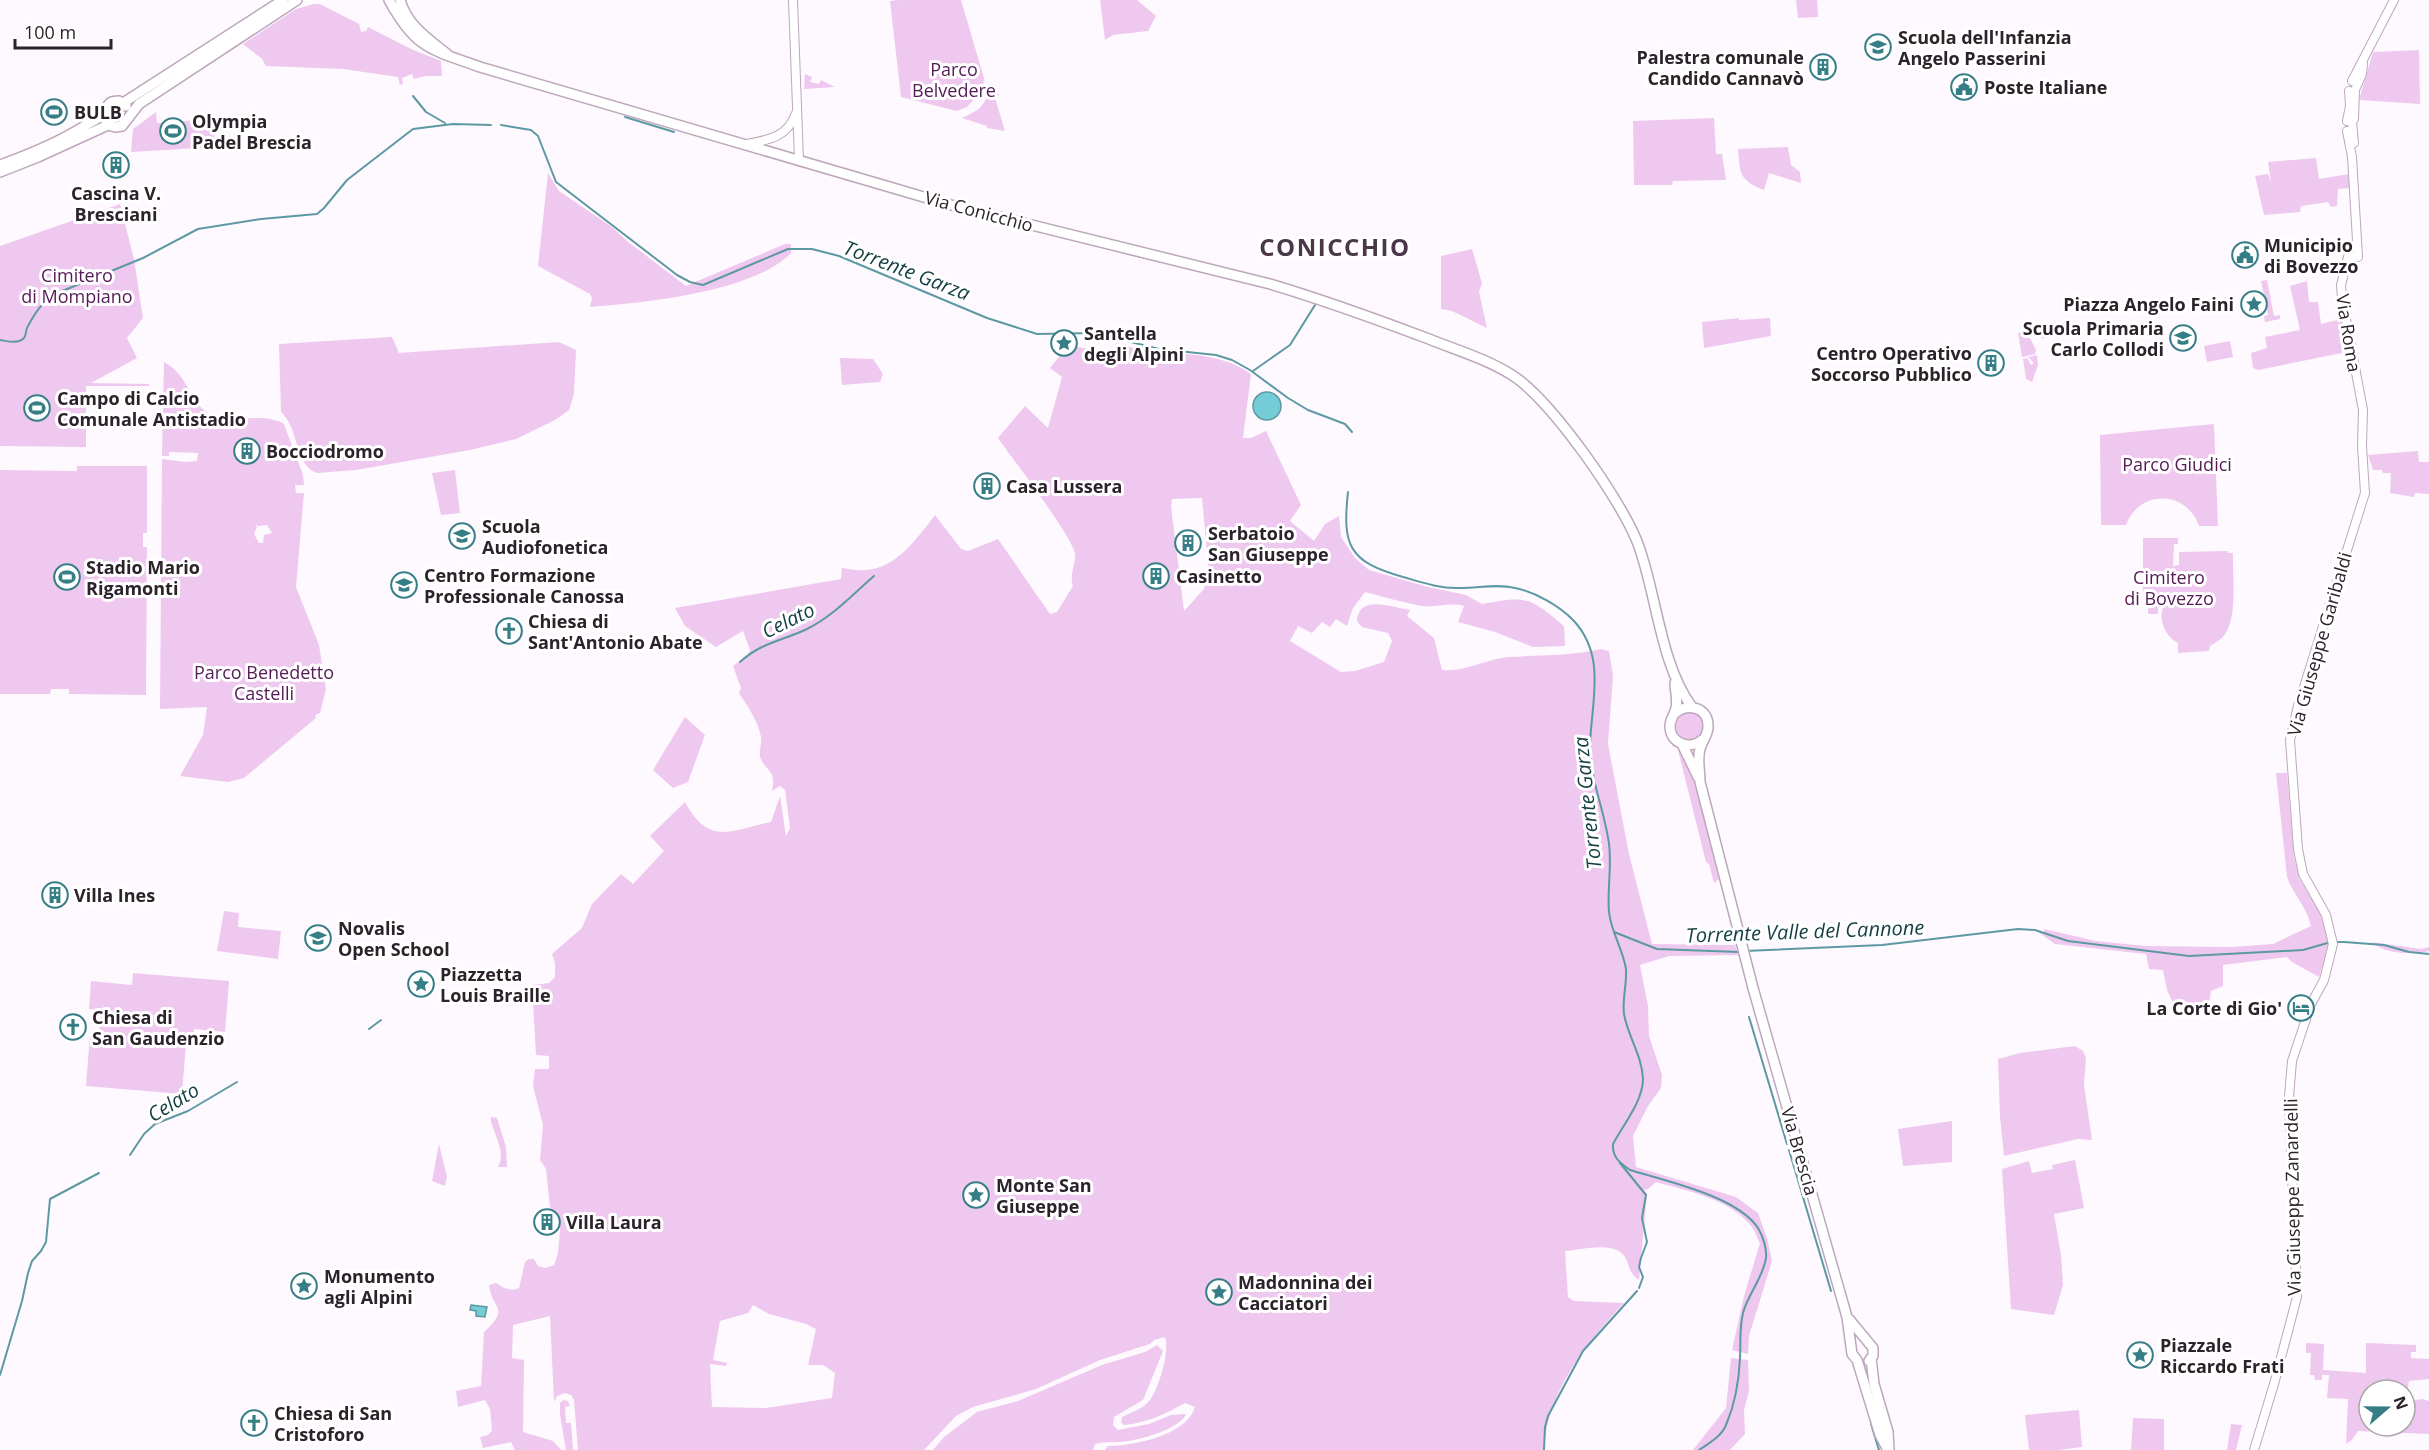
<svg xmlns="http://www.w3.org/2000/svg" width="2429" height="1450" viewBox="0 0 2429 1450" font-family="'Open Sans',sans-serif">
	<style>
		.green { fill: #efc8ef; fill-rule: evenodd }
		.water { fill: #73ccd6; stroke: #5d99a2; stroke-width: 1.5 }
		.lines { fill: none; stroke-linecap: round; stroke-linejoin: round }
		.stream { stroke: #5d99a2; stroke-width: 2 }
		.minor-casing { stroke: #bea7bd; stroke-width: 10 }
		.major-casing { stroke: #bea7bd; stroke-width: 12 }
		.minor { stroke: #fff; stroke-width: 8 }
		.major { stroke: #fff; stroke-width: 9 }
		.labels { text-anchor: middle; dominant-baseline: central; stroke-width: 6; stroke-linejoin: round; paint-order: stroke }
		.poi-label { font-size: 18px; font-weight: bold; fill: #2b222a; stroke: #fff; text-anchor: start }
		.park-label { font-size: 18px; fill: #541a55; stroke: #fff }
		.street-label { font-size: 18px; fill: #2b222a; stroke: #fff }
		.water-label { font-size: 20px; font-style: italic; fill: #133e42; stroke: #fff }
		.district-label { font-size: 24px; font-weight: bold; letter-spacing: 1.5px; fill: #4a374a; stroke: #fff }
	</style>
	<rect width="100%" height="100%" fill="#fef9fe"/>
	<!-- green -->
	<path class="green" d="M899,0h62l23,78 -1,11 -5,6 -11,12 -10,4 -56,-14 -11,-96z
		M1100,0h37l19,16 -8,15 -35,4 -8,5z
		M1796,0h21l1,17 -20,1z
		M314,4h6l39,20 2,8 5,-1 2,-4 43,22 30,12 1,15h-17l-11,3 -2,-5 -10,4 1,6 -3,1 -2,-8 -55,-8 -77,-3 -4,-7 -19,-15 53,-35z
		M2419,50l1,54 -61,-4 14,-48z
		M805,74l7,3 -2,5 9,2 2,-4 14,7 -31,2z
		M996,88l3,7 -4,3 10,33 -18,-3v-2l-25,-8c21,-10 18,-9 30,-29z
		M109 114a7 7 0 1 1 14 0a7 7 0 1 1-14 0Z
		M156,112l1,11 57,-4 1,28 -84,5 2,-23z
		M1714,118l2,36h6l4,26 -53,1 -1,4h-38l-1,-64z
		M1788,147l3,18 9,7 1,11 -32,-10 -5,17c-25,-10 -24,-16 -26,-41z
		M2316,158l3,21 30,-5 2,14 -13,1 -1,17 -6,1 -3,-5 -27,4 -1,6 -36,3 -9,-39 13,-2 3,8 -3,-20z
		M548,173l11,18 53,36 15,14 59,45 99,-42h6v9c-37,39 -148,50 -201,54l2,-9 -2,-4 -52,-28z
		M120,204l14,55 9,59 -16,20 10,20 -46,25 58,1v2h-63v61l-86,-1v-200z
		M1472,249l10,34 -3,9 8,36 -35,-17 -11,-2v-53z
		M2267,280l7,36 6,-1v4l-15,3 -1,-6 4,-1 -7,-34z
		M2307,281l2,21h9l3,22 20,-5 6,33 -89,18 -5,-2 -2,-15 16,-5 -2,-11 35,-7 -10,-44z
		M1739,318v2l31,-2 1,18 -67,12 -2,-26z
		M2035 330a8 8 0 1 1 16 0a8 8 0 1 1-16 0Z
		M2023,332l6,4 7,14 -1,4 -13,3 -4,-24z
		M392,337l7,16 160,-11 17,8 -2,44 -5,16 -14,10 -39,19 -46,11 -114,20 -39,3c-22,-7 -18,-45 -36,-61l-2,-68z
		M2230,341l3,16 -26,5 -3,-16z
		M1116,343l53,15 3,-5c29,2 55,4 79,21l-8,64h8l15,-7 35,74 -11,16 24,20 11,-17 14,-8 2,21 14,21 14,12 59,17 38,8 16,9c44,-8 47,-8 82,22l1,20 -32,1 -38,-15 -37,-10 6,-16c-15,-4 -29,2 -43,0 -19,-4 -37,-9 -56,-14l-12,16 -6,18 -11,-7 -6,8 -8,-5 -10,11 -14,-7 -8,15 51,31 14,-1 29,-9 8,-21 -4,-8 -26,-6 -5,-6c2,-27 34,-14 53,-11l-3,6 27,22 8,32c24,2 44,-11 67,-13 31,-2 62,-1 92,-8l8,2 4,24 -5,69 21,110 23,90 83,1 3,10 -69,1 -29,9 8,41 1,30 13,39 -1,13 -13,18 -15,30 3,31 100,30 22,16 9,25 5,23 -23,75 -1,18 -16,-4 12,-54 16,-53c-3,-5 -5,-12 -8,-16 -21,-28 -65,-36 -96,-45l-8,7 -4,1 3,4 -8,86c-11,-7 -9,-15 -14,-23 -11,-17 -44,-7 -60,-6l3,46 6,4 50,2c-39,42 -77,89 -80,147h-439l3,-4c26,0 79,-11 87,-39l-10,-4c-19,11 -39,20 -61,22l-3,-3 1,-5c10,-5 21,-8 28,-17 9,-12 20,-49 15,-63l-11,3 -4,4 -50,16 -64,29 -63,18 -17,9 -32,34h-346l-4,-50 -3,-5 -6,-2 -8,3 -3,6 -4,-86 -37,9 -1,33 12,2 -1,72 30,9 8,9h-46l-4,-8 -28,6 -3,-11 8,-2 4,-4 -2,-22 -5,-9 -27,7 -2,-16 25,-5 3,-54c27,-25 8,-22 5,-47l7,-2c7,5 15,9 23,5l6,-26 4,-3h5l4,7 7,2 9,-3 4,-12 2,-23 -10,-23 -4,-38 -6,-9 3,-35 -10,-39 2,-17h14v-13l-13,-1 -4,-70 17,-2 6,-6v-14l-3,-9 30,-26 10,-24 29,-30 12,10 31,-33 -14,-15 35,-34c24,44 44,29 86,20l9,-26 6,40 4,-8 -5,-38 -5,-4 -8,5c5,-24 -8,-19 -12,-35 -1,-6 2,-13 1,-19 -3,-16 -13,-30 -22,-44l2,-5 -8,-22 14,-10 3,-6 -7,-19 -27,16 -31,-21 -10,-18 166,-29 1,-11c8,1 16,3 24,2 31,-2 51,-32 69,-55l26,34 7,2 30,-12 52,75 7,-2 16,-26c-4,-14 3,-20 2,-32 -2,-17 -64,-97 -77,-116l27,-32 23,22 14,-51 -12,-9 12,-15 11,-7 41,8zM1202,498l7,76 -5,15 -20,22 -13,-105 1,-7zM753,1305l16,9 37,10 10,5 -8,36h15l12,8 -3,25 -66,10 -54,-1 -2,-43 16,2 1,-3 -14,-3 7,-39 28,-8z
		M2037,355l1,10 -6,17 -6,-3 -3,-20 4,-1 4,7 3,-2 -6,-6z
		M840,358l33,1 10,15 -3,8 -38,3z
		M164,362c24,12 26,42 46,52 23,11 53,-3 74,10l19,51 1,10h-9l1,8h8l-8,94 23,58 7,44 -6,24 -5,2 1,3 -72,60 -16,4 -48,-6 23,-41 4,-28 -47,2 2,-250 24,3 11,-1 1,-8 -29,-1v4h-7zM255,523l3,3 9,-1 5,8 -8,2 -1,8h-4l-5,-9 3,-7z
		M2214,424l4,102h-19c-12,-36 -60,-37 -73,-1h-25l-1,-90z
		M2418,451l1,11h10v32l-14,-1 -1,4 -24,-4 1,-20h-8l-1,-3h-9l-5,-15z
		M77,466h70v67h-4v14h4l-1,148 -77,-1v-5h-18l-1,5h-50v-224l77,1z
		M455,470l5,43 -19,2 -9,-42z
		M2143,538h35v6h-4l-1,22 6,-1v-13l48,-1 1,2h5c-1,23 6,68 -11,85 -3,3 -8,5 -12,8l-1,5 -31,2v-10c-12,-5 -20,-23 -15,-35h-5v6h-10l1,-22h-6z
		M1676 726a14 14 0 1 1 28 0a14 14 0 1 1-28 0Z
		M685,717l20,18 -17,47 -15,6 -20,-18z
		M1677,746c19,20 34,103 42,133l-5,4 -5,-19 -3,-2z
		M2276,773h11l7,84 5,21 21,35 9,30 -10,34 -27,-15 -5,-5 -64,8v21l-12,5 -2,14 -34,2 -8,-17 -4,-20 -14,-1 -3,-15 -91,-10 -17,-12 6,1v-4l52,12 49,5 86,1 42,-3 38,-18c-4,-19 -18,-32 -24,-49z
		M224,911l15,2 -1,14 43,4 -3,28 -61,-8z
		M2372,942l49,7 8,-2v4c-16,4 -46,3 -57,-9z
		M133,973l96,8 -4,51 -31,-3 -1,15h-7l-4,50 -96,-8 4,-51h9l2,-25 -12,-1 2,-28 41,4z
		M2075,1046l8,5 3,7 -2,27 8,55 -14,-1 -74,17 -4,-39 -2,-58 22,-6z
		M491,1117l6,1 9,29 1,20h-9c8,-13 -3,-32 -7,-45z
		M1952,1121v41l-49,4 -5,-37z
		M439,1144l8,33 -2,9 -13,-5z
		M2075,1160l9,48 -30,6 7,41 2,30 -9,30 -43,-6 -9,-140 27,-8 3,12 21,-4 -1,-4z
		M2306,1343l18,1 -1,26 43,3v-30l50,2v7h-5v6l18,1v20l-20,2 -2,13 -2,1v-5h-36v36h36v-29l1,4 17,-2 6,2v33l-71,-3 -6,9 -6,4 2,-45 -21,-1 2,-23h-7v5h-7l-1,-5h-4l1,-22h-5z
		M1157,1345l6,6 -20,49 -29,17 -1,8 5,5 31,-6 22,-9 15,-1c-5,14 -43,25 -58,27 -11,2 -21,0 -33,3l-2,6h-160l11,-13 33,-25 41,-11 84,-36 43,-13z
		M1731,1358l17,2 1,31 -5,19 1,24 -15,16h-37l33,-42z
		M563,1400l5,1 2,5 -5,1 1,16h5l2,27h-7l-6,-35v-12z
		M2079,1410l3,37 -24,3h-29l-4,-35z
		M2133,1418l31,1v31h-33z
		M2231,1424l11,1 -6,25h-9z"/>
	<!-- water -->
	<path class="water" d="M1253 406a14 14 0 1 1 28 0a14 14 0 1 1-28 0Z
		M471,1305l16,2 -2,10 -9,-1v-5l-6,-1z"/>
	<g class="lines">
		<!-- stream -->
		<path class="stream" d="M413,96l13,16 19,11
			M625,117l49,15
			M501,125l30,5 7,6 18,46 121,93 13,7 13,3 85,-36h24l27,7 148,62 50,16 58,-1 64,16 57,6 16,5 18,10 38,28 20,12 37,14 7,8
			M1129,254l34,8
			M1410,337l9,3
			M0,340c7,1 17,4 23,-1 4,-3 2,-9 5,-13 7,-13 14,-24 27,-32l88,-36 55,-29 63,-10 56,-5 7,-6 23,-28 66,-51 40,-5 38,1
			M1458,355l9,3
			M1253,371l37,-26 25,-40
			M1348,492c-6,54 1,70 55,85 18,5 35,11 53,11 20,1 40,-5 59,0 20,4 45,18 59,33 33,36 17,82 16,125 0,34 15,66 19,98 3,23 -2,46 0,68 2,20 14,37 17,57 1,15 -4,30 -2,45 4,23 18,41 19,65 0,22 -20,46 -30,65 -1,13 7,19 17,26 35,11 107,26 128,58 5,8 9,21 8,30 -3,20 -18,36 -23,55 -4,17 -2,29 -3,45 -1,23 -5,46 -14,67 -5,12 -17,18 -27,25
			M740,662c22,-20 42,-21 67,-33 25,-12 46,-35 67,-53
			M1614,932l43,17 82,3
			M1745,951l137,-6 136,-16 17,1 33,11 121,15 114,-6 28,-8h13l40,3 25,7 20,2
			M1749,1017l38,127
			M369,1029l12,-9
			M1789,1150l42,141
			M130,1155l14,-21 11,-10 33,-13 49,-29
			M1620,1163l26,32 -4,23 5,24 -6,16 -2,9 4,10 -4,11
			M0,1375l22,-74 6,-28 4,-12 9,-10 5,-9 4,-43 49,-26
			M1871,1424l8,26
			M1544,1450l1,-23 3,-11 35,-65 54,-60"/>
		<!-- minor casing -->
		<g class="minor-casing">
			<path id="minor" d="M793,0l6,160
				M2352,81l42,-81
				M2347,121l3,-15 -1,-15
				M2354,143l-2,-21 2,-3 1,-29 7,-16 1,-11
				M746,144c23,-4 42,-7 50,-31
				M2254,1450l20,-66 23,-87 -8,-200 3,-36 19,-57 13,-24 9,-36 -7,-29 -23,-41 -5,-25 -8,-109 8,-34 67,-213 -3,-47 1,-36 -21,-112 -1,-13 7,-28h10l-6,-100 -5,-26"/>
		</g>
		<!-- major casing -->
		<g class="major-casing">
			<path id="major" d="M389,0c27,49 41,49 91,67l471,138 319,79c54,16 106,35 159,55 27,11 58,20 83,36 39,25 110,126 126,169 19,51 22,120 54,163
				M400,0c7,25 27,38 47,54
				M123,103l160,-103
				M103,114l5,11 7,2 7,-1 17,-22 158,-104
				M0,165c31,-11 64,-25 91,-43 3,-2 10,-5 12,-8 5,-8 4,-13 16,-13l7,5
				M0,172l38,-15 70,-32
				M1675,683c0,8 3,17 1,25 -1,6 -6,11 -6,18 0,18 20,24 32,14
				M1674,714c13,-12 35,-7 34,13 0,8 -6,14 -8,22 -3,10 0,22 0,33l53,206 94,329 5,37 5,6 23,75 8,15
				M1682,744l16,33
				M1849,1319l24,29v8l-4,5
				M1871,1358l3,26 14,48 1,18"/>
		</g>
		<!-- minor -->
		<use href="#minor" class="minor"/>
		<!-- major -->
		<use href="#major" class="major"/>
	</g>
	<!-- icons -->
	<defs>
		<g id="school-ring" transform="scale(1.35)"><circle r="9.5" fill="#fff" stroke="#367e85" stroke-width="1.5"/><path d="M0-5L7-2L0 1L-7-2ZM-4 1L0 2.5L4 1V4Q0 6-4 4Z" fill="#367e85"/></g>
		<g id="building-ring" transform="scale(1.35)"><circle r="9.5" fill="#fff" stroke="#367e85" stroke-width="1.5"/><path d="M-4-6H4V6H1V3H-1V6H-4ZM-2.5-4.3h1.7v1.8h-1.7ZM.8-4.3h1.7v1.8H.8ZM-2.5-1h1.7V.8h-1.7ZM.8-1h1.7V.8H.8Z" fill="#367e85"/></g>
		<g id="civic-ring" transform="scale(1.35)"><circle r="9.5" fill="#fff" stroke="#367e85" stroke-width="1.5"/><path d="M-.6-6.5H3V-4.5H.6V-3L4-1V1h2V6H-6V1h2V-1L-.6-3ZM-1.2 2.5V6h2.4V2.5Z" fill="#367e85"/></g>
		<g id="stadium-ring" transform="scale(1.35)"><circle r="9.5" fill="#fff" stroke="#367e85" stroke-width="1.5"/><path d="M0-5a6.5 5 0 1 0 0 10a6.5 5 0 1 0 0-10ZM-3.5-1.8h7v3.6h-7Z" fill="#367e85"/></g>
		<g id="sight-ring" transform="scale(1.35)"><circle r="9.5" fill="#fff" stroke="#367e85" stroke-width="1.5"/><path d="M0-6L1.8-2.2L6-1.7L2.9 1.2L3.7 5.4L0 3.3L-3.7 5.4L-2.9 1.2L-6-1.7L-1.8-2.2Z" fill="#367e85"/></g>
		<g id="church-ring" transform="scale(1.35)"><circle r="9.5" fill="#fff" stroke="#367e85" stroke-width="1.5"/><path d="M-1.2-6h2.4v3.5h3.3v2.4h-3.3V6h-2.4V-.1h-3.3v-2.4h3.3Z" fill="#367e85"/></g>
		<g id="hotel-ring" transform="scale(1.35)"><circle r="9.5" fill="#fff" stroke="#367e85" stroke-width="1.5"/><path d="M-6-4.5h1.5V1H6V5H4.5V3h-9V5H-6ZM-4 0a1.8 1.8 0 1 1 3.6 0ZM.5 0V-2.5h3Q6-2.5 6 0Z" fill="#367e85"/></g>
	</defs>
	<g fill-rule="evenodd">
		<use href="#school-ring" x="1878" y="47"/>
		<use href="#building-ring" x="1823" y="67"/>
		<use href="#civic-ring" x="1964" y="87"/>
		<use href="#stadium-ring" x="54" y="112"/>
		<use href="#stadium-ring" x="173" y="131"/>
		<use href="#building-ring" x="116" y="165"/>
		<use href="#civic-ring" x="2245" y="255"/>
		<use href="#sight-ring" x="2254" y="304"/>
		<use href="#school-ring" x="2183" y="338"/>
		<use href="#sight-ring" x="1064" y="343"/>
		<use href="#building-ring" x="1991" y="363"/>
		<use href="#stadium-ring" x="37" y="408"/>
		<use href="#building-ring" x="247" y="451"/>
		<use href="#building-ring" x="987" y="486"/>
		<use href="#school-ring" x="462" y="536"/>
		<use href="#building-ring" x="1188" y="543"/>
		<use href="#building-ring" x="1156" y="576"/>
		<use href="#stadium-ring" x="67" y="577"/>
		<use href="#school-ring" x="404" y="585"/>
		<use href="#church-ring" x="509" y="631"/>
		<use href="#building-ring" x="55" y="895"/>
		<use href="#school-ring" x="318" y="938"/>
		<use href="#sight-ring" x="421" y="984"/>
		<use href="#hotel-ring" x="2301" y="1008"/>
		<use href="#church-ring" x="73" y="1027"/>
		<use href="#sight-ring" x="976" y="1195"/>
		<use href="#building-ring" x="547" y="1222"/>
		<use href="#sight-ring" x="304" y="1286"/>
		<use href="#sight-ring" x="1219" y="1292"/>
		<use href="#sight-ring" x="2140" y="1355"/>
		<use href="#church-ring" x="254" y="1423"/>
	</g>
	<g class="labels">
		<!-- poi labels -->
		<g class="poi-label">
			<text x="1898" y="37">Scuola dell'Infanzia<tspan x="1898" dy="21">Angelo Passerini</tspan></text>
			<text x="1804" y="57" text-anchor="end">Palestra comunale<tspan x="1804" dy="21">Candido Cannavò</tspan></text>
			<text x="1984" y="87">Poste Italiane</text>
			<text x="74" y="112">BULB</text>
			<text x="192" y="121">Olympia<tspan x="192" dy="21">Padel Brescia</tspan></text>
			<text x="116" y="193" text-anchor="middle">Cascina V.<tspan x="116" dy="21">Bresciani</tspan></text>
			<text x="2264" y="245">Municipio<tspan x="2264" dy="21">di Bovezzo</tspan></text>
			<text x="2234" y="304" text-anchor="end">Piazza Angelo Faini</text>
			<text x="2164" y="328" text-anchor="end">Scuola Primaria<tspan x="2164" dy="21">Carlo Collodi</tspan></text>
			<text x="1084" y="333">Santella<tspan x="1084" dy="21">degli Alpini</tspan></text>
			<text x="1972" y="353" text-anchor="end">Centro Operativo<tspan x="1972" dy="21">Soccorso Pubblico</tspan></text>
			<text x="57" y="398">Campo di Calcio<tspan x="57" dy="21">Comunale Antistadio</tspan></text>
			<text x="266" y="451">Bocciodromo</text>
			<text x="1006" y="486">Casa Lussera</text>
			<text x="482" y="526">Scuola<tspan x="482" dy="21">Audiofonetica</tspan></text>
			<text x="1208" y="533">Serbatoio<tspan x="1208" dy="21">San Giuseppe</tspan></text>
			<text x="86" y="567">Stadio Mario<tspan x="86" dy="21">Rigamonti</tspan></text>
			<text x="424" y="575">Centro Formazione<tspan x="424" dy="21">Professionale Canossa</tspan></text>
			<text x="1176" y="576">Casinetto</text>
			<text x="528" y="621">Chiesa di<tspan x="528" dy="21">Sant'Antonio Abate</tspan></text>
			<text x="74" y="895">Villa Ines</text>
			<text x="338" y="928">Novalis<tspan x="338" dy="21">Open School</tspan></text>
			<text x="440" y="974">Piazzetta<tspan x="440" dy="21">Louis Braille</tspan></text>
			<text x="2282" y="1008" text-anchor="end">La Corte di Gio'</text>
			<text x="92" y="1017">Chiesa di<tspan x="92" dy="21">San Gaudenzio</tspan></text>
			<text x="996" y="1185">Monte San<tspan x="996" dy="21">Giuseppe</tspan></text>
			<text x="566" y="1222">Villa Laura</text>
			<text x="324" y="1276">Monumento<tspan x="324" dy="21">agli Alpini</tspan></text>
			<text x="1238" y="1282">Madonnina dei<tspan x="1238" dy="21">Cacciatori</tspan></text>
			<text x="2160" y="1345">Piazzale<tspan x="2160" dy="21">Riccardo Frati</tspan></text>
			<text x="274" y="1413">Chiesa di San<tspan x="274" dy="21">Cristoforo</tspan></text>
		</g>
		<!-- park labels -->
		<g class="park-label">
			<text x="954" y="69">Parco<tspan x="954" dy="21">Belvedere</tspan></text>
			<text x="77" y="275">Cimitero<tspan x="77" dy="21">di Mompiano</tspan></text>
			<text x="2177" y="464">Parco Giudici</text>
			<text x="2169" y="577">Cimitero<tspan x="2169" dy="21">di Bovezzo</tspan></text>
			<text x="264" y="672">Parco Benedetto<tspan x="264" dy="21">Castelli</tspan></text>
		</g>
		<!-- street labels -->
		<g class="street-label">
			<text transform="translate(979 211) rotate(15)">Via Conicchio</text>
			<text transform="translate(2349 333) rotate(81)">Via Roma</text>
			<text transform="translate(2319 644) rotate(-74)">Via Giuseppe Garibaldi</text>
			<text transform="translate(1800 1151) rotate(74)">Via Brescia</text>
			<text transform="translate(2292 1197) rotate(-91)">Via Giuseppe Zanardelli</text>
		</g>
		<!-- water labels -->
		<g class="water-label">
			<text transform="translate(907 270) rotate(21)">Torrente Garza</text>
			<text transform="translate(788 620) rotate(-26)">Celato</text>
			<text transform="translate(1587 803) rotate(-96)">Torrente Garza</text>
			<text transform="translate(1805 931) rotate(-2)">Torrente Valle del Cannone</text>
			<text transform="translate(173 1102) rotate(-31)">Celato</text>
		</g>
		<!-- district labels -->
		<g class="district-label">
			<text x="1335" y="246">CONICCHIO</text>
		</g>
	</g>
	<!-- north arrow -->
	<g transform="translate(2387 1408) rotate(70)"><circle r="28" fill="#ffffff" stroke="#aaa7aa" stroke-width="1.5"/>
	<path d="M0-4.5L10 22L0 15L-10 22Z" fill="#367e85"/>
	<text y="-9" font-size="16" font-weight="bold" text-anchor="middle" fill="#2b222a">N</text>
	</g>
	<!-- scale -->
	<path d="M15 39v9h96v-9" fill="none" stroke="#2b222a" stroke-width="3"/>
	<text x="24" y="39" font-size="18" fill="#2b222a" stroke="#ffffff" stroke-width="4.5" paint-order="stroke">100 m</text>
</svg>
